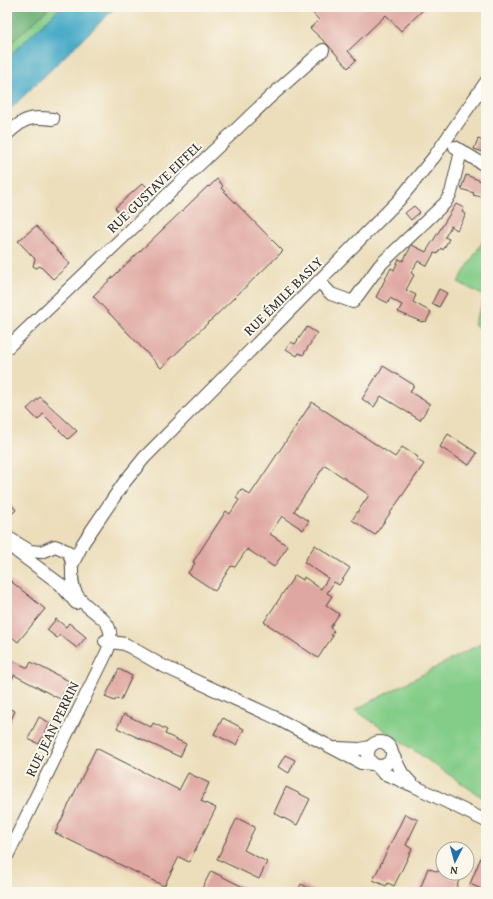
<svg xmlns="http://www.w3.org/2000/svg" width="493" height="899" viewBox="0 0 493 899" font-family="'Gentium Book Plus',serif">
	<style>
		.green { fill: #84cd89; stroke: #587c5a }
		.forest { fill: #6bb075; stroke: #4b6e50 }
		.water { fill: #47aac7; stroke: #396a79 }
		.building { fill: #dfa7a1 }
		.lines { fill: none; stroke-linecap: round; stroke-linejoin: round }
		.minor-casing { stroke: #484641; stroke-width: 14 }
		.minor { stroke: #fff; stroke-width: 12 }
		.labels { text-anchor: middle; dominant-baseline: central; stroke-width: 4; stroke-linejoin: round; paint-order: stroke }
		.street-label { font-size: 14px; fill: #2b2b2b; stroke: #fbf7ec }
	</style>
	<rect width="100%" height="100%" fill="#fbf7ec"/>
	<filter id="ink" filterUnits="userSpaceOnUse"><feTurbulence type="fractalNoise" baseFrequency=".025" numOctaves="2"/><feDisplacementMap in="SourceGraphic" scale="8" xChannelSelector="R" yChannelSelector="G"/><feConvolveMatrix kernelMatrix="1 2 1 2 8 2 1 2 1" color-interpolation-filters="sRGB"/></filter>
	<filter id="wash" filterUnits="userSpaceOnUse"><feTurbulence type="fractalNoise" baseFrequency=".012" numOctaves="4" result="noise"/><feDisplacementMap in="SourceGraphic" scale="16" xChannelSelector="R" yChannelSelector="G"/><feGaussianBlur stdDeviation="0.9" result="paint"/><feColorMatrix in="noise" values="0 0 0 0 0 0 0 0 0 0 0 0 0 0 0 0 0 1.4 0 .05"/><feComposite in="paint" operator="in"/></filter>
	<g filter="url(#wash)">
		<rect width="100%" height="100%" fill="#ecdebb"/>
		<!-- green -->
		<path class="green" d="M7,7h54l-54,51z
			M486,236v61l-28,-15z
			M484,299l2,2 -1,32 -11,-9z
			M486,641v159l-131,-90z"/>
		<!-- forest -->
		<path class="forest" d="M7,7h43l-43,40z"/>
		<!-- water -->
		<path class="water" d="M61,7h55l-109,105v-54z"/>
		<g id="blocks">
			<!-- building -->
			<path class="building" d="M307,7h119l-25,24 -15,-16 -38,36 8,9 -8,8 -20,-23 -18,-17 9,-8z
				M478,139l8,3v11l-12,-4z
				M466,175l20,8v15l-13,-3 1,-2 -13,-4z
				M217,179l6,7 -2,2 62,63 -122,117 -68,-72 115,-110 1,1z
				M143,183l7,7 -28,26 -7,-8z
				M456,204l8,4 -2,4 4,2 -3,6 -6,10 -6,-4 -6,11 4,2 -6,11 -2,-2 -4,6 -3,-1 -7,13 -9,-5 -7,12 3,2 -8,15 10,5 -3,7 18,10 -5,10 -3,-1 -1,1 -24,-10 4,-7 -12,-7 -2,5 -12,-6 15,-29 3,2 5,-11 4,2 9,-16 14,7z
				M414,206l6,6 -9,8 -6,-7z
				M36,226l34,38 -17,15 -13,-13 -4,2 -3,-2 2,-7 -17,-18z
				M439,289l8,4 -8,14 -7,-4z
				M307,327l10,6 -14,22 -4,-2 -2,3 -11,-7 5,-7 4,2z
				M383,366l31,19 -4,7 20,12 -10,16 -39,-24 -7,11 -12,-8z
				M40,397l37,34 -9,8 -25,-25 -5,6 -11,-11z
				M312,402l83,55 7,-10 16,10 -2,2 8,5 -49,71 -23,-15 17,-25 -44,-30 -31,46 15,10 -6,9 -21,-14 -12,18 18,12 -14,21 -27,-18 -12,18 -4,-1 -16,25 -27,-18 7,-10 -2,-1 33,-51 4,3 9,-14 -3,-2 5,-9 9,6z
				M448,434l29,19 -8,12 -29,-18z
				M7,500l9,10 -9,9z
				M315,545l35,23 -11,17 -5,-3 -7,11 5,3 -6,9 13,9 -9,14 4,3 -3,4 2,1 -15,22 -54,-36 31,-47 8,5 1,-3 17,12 7,-11 -24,-16z
				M7,578l38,31 -27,33 -11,-9z
				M56,619l10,8 3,-4 17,14 -9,11 -17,-13 -3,3 -10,-8z
				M7,658l21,10 3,-6 38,19 -9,18 -46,-24 -7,16z
				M119,669l13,7 -11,24 -5,-2 -1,3 -10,-4z
				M7,708l8,3 -8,18z
				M124,714l27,13 2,-4 14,7 -2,4 21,10 -6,13 -63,-29z
				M39,717l11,6 -11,21 -11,-5z
				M223,718l21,11 -8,16 -22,-11z
				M96,748l83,42 9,-17 21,10 -8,18 15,7 -27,54 -10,-5 -15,29 -109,-53z
				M285,755l10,5 -6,13 -11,-6z
				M286,787l24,12 -13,26 -23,-12z
				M405,814l13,6 -12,25 6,4 -18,37 -6,-3 -2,3 -13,-6z
				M237,818l18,9 -11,23 23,12 -8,17 -42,-20z
				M486,845v46l-16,-7z
				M443,860v13h8l-2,4 10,3 -4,12h-36l9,-24 10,4z
				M211,871l28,14 15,7h-54z
				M301,884l16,8h-20z"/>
		</g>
	</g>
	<g filter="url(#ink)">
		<use href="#blocks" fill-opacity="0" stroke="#484641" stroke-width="1"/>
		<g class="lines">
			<!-- minor casing -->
			<g class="minor-casing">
				<path id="minor" d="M7,134c18,-16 22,-18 46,-15
					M455,147l31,19
					M319,281l12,13 22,8 27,-37 65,-62 6,-10 10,-42
					M7,348l263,-251 53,-47
					M7,537l23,14 11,1 14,-6 12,5c10,11 0,29 10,44 13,21 44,22 30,57l-100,204
					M16,551l44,33 16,19
					M72,565l11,-22 40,-59 21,-26 255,-258 35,-43 52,-75
					M105,641l20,3 36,21 113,52 87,46 12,1
					M368 754a12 12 0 1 1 24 0a12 12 0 1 1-24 0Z
					M337,748l23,1 10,-2
					M392,753l10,20 10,11
					M377,766l6,7 31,13 72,35"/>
			</g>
			<!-- minor -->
			<use href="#minor" class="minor"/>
		</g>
	</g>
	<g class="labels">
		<!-- street labels -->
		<g class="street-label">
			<text transform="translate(154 187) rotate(-44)">RUE GUSTAVE EIFFEL</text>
			<text transform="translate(283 296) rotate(-45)">RUE ÉMILE BASLY</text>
			<text transform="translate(52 729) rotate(-64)">RUE JEAN PERRIN</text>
		</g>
	</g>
	<!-- margin -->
	<rect width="493" height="899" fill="none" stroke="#fbf7ec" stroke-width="24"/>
	<!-- north arrow -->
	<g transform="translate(455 861) rotate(186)"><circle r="19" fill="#fbf7ec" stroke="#a8a59f"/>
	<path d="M0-3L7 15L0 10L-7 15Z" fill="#1f6fb2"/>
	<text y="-6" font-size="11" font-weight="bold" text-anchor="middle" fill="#2b2b2b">N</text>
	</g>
</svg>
